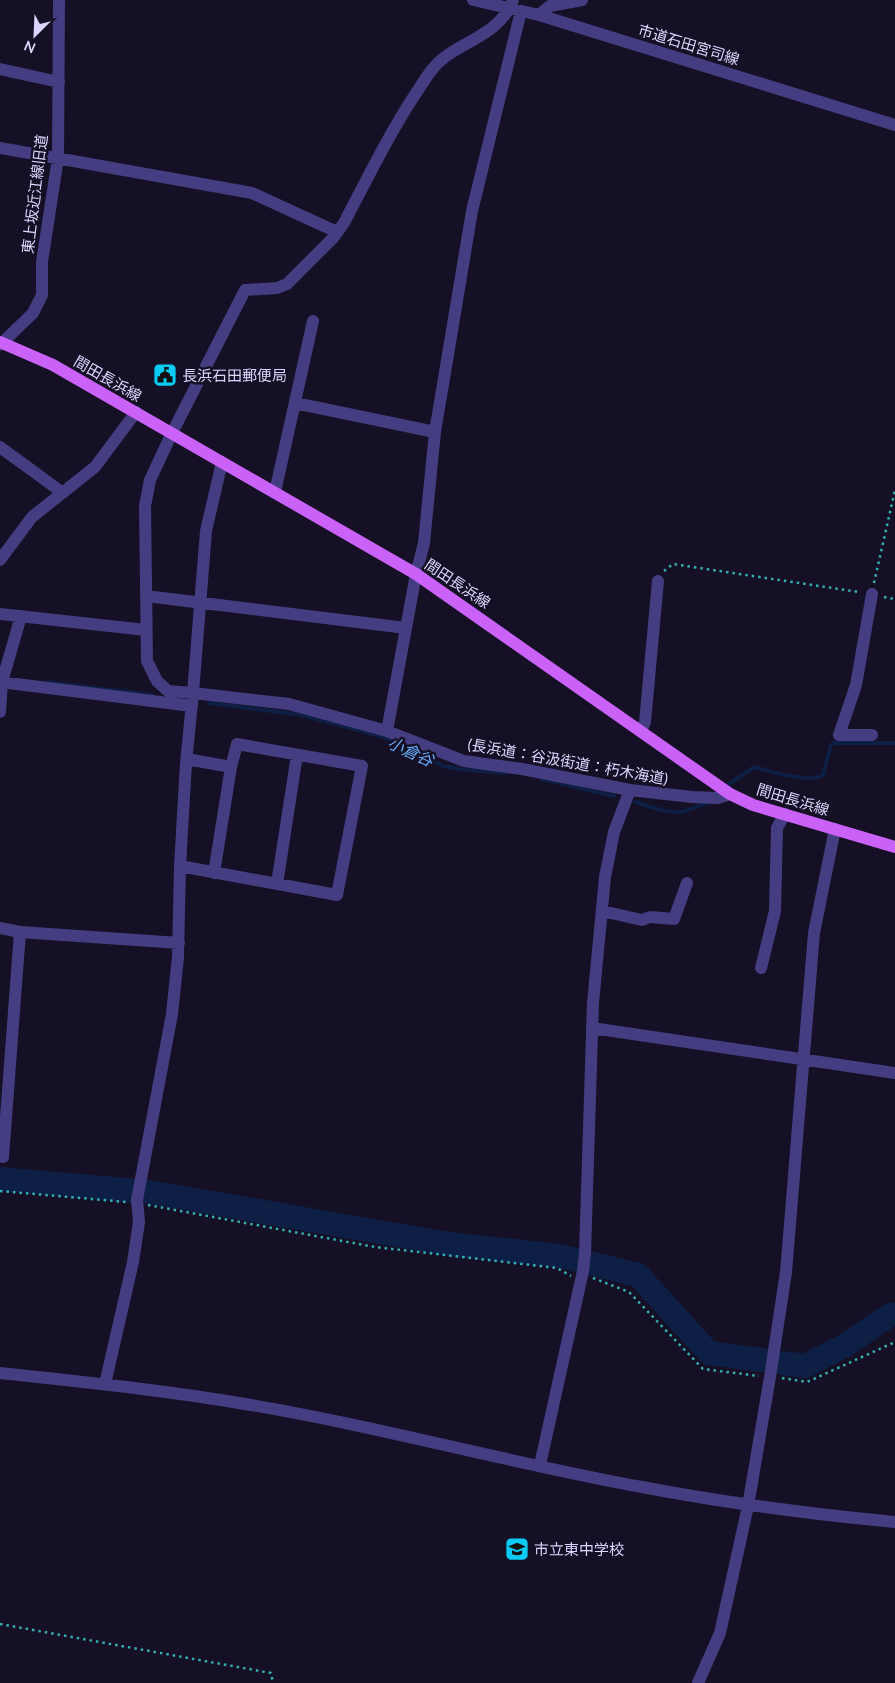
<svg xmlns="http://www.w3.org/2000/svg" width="895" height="1683" viewBox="0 0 895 1683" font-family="Lato,'Noto Sans JP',sans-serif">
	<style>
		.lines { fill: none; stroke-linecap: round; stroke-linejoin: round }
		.stream { stroke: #0e1f45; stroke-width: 4 }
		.river { stroke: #0e1f45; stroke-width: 24 }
		.path { stroke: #35b0b2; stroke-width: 2.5; stroke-dasharray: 2.5 4; stroke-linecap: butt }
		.minor { stroke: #453d81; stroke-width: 12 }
		.major { stroke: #cb62f8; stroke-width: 12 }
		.labels { text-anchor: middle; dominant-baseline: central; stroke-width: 5; stroke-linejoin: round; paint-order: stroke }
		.street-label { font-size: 15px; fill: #ddd5fd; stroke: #151025 }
		.poi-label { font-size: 15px; fill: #ddd5fd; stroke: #151025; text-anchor: start }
		.water-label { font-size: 16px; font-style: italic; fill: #68abf8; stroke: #151025 }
	</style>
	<rect width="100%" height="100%" fill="#151025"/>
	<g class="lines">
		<!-- stream -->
		<path class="stream" d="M46,682l107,13
			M209,703l93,12 78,21 34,13 29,17 22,4 41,3
			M542,779l72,17
			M729,784l25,-17c17,4 54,17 69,8l8,-30 3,-2h61
			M635,802c15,4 34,13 50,9 8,-2 14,-6 22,-8"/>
		<!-- river -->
		<path class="river" d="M0,1179l149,13 299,52 112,12 78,19 71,78 53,7
			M783,1363l22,3 39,-20 46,-31 5,-1"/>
		<!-- path -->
		<path class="path" d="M664,571l9,-7 186,28
			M874,583l21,-93
			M884,597l11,2
			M0,1191l126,11
			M148,1205l227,42 182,21 14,8
			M593,1278l36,14 74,77 56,7
			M782,1378l25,4 88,-40
			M0,1624l271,49 2,10"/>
		<!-- minor -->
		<path class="minor" d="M473,0l66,15 356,110
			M539,15l11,-9 32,-6
			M0,69l59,13
			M0,148l252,45 85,39
			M0,345l33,-32 9,-18v-33l16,-104 1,-158
			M295,403l140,29
			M0,447l63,46
			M222,462l-16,69 -13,162 96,11 98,27 77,30 58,8 108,21 62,7 26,1 12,-4
			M275,492l38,-171
			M0,560l32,-43 63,-50 41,-55
			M872,594l-16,91 -17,50h33
			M146,596l260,32
			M0,614l146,16
			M0,682l192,24
			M0,712l2,-30 19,-66
			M387,731l29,-157 8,-31 11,-111 37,-221 49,-200
			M641,731l4,-9 13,-141
			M187,759l44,8
			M180,866l157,29 25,-129 -125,-22 -6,23 -17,106
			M277,884l20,-129
			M602,911l40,9 8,-3 24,2 13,-36
			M0,928l20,4 159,11
			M761,968l14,-57 2,-83 8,-14
			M592,1028l303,45
			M3,1157l17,-225
			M0,1373c82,9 164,17 245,31 133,22 264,59 397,83 84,16 168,27 253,35
			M105,1384l28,-122 6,-40 -2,-22 35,-186 6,-57 2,-91 6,-103 7,-70 -25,-2 -11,-10 -10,-20 -2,-155 5,-26 22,-47 73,-143 32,-2 10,-4 46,-46 11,-15c23,-44 45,-89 72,-130 9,-13 16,-27 29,-36 23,-17 57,-26 68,-57
			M540,1465l43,-194 2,-18 8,-250 12,-126 9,-45 16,-42
			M698,1683l22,-50 28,-127 22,-129 16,-105 28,-339 21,-104"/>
		<!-- major -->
		<path class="major" d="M0,342l53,23 363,209 314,220 23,11 142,42"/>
	</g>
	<!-- icons -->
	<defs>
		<g id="civic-square" transform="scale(1.25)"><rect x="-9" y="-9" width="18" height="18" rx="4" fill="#0bcbf3" stroke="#151025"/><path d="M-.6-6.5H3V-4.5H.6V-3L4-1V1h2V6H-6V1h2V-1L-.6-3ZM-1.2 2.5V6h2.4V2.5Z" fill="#111"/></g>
		<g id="school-square" transform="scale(1.25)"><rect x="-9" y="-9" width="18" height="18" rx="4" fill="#0bcbf3" stroke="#151025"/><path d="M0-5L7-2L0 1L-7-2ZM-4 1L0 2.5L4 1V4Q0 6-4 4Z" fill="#111"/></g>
	</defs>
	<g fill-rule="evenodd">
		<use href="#civic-square" x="165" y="375"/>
		<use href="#school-square" x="517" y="1549"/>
	</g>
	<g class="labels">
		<!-- street labels -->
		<g class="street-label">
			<text transform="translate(689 44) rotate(17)">市道石田宮司線</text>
			<text transform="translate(34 194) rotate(-83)">東上坂近江線旧道</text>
			<text transform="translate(108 378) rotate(30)">間田長浜線</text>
			<text transform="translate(458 583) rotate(34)">間田長浜線</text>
			<text transform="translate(568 761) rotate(10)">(長浜道：谷汲街道：朽木海道)</text>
			<text transform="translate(793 799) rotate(17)">間田長浜線</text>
		</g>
		<!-- poi labels -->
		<g class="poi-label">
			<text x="182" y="375">長浜石田郵便局</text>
			<text x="534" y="1549">市立東中学校</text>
		</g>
		<!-- water labels -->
		<g class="water-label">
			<text transform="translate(411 751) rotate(25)">小倉谷</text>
		</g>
	</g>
	<!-- north arrow -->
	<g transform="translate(35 35) rotate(204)" stroke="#151025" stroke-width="4" paint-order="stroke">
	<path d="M0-4L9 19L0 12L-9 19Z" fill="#ddd5fd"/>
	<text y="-8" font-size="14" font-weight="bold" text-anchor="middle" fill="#ddd5fd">N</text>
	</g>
</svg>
